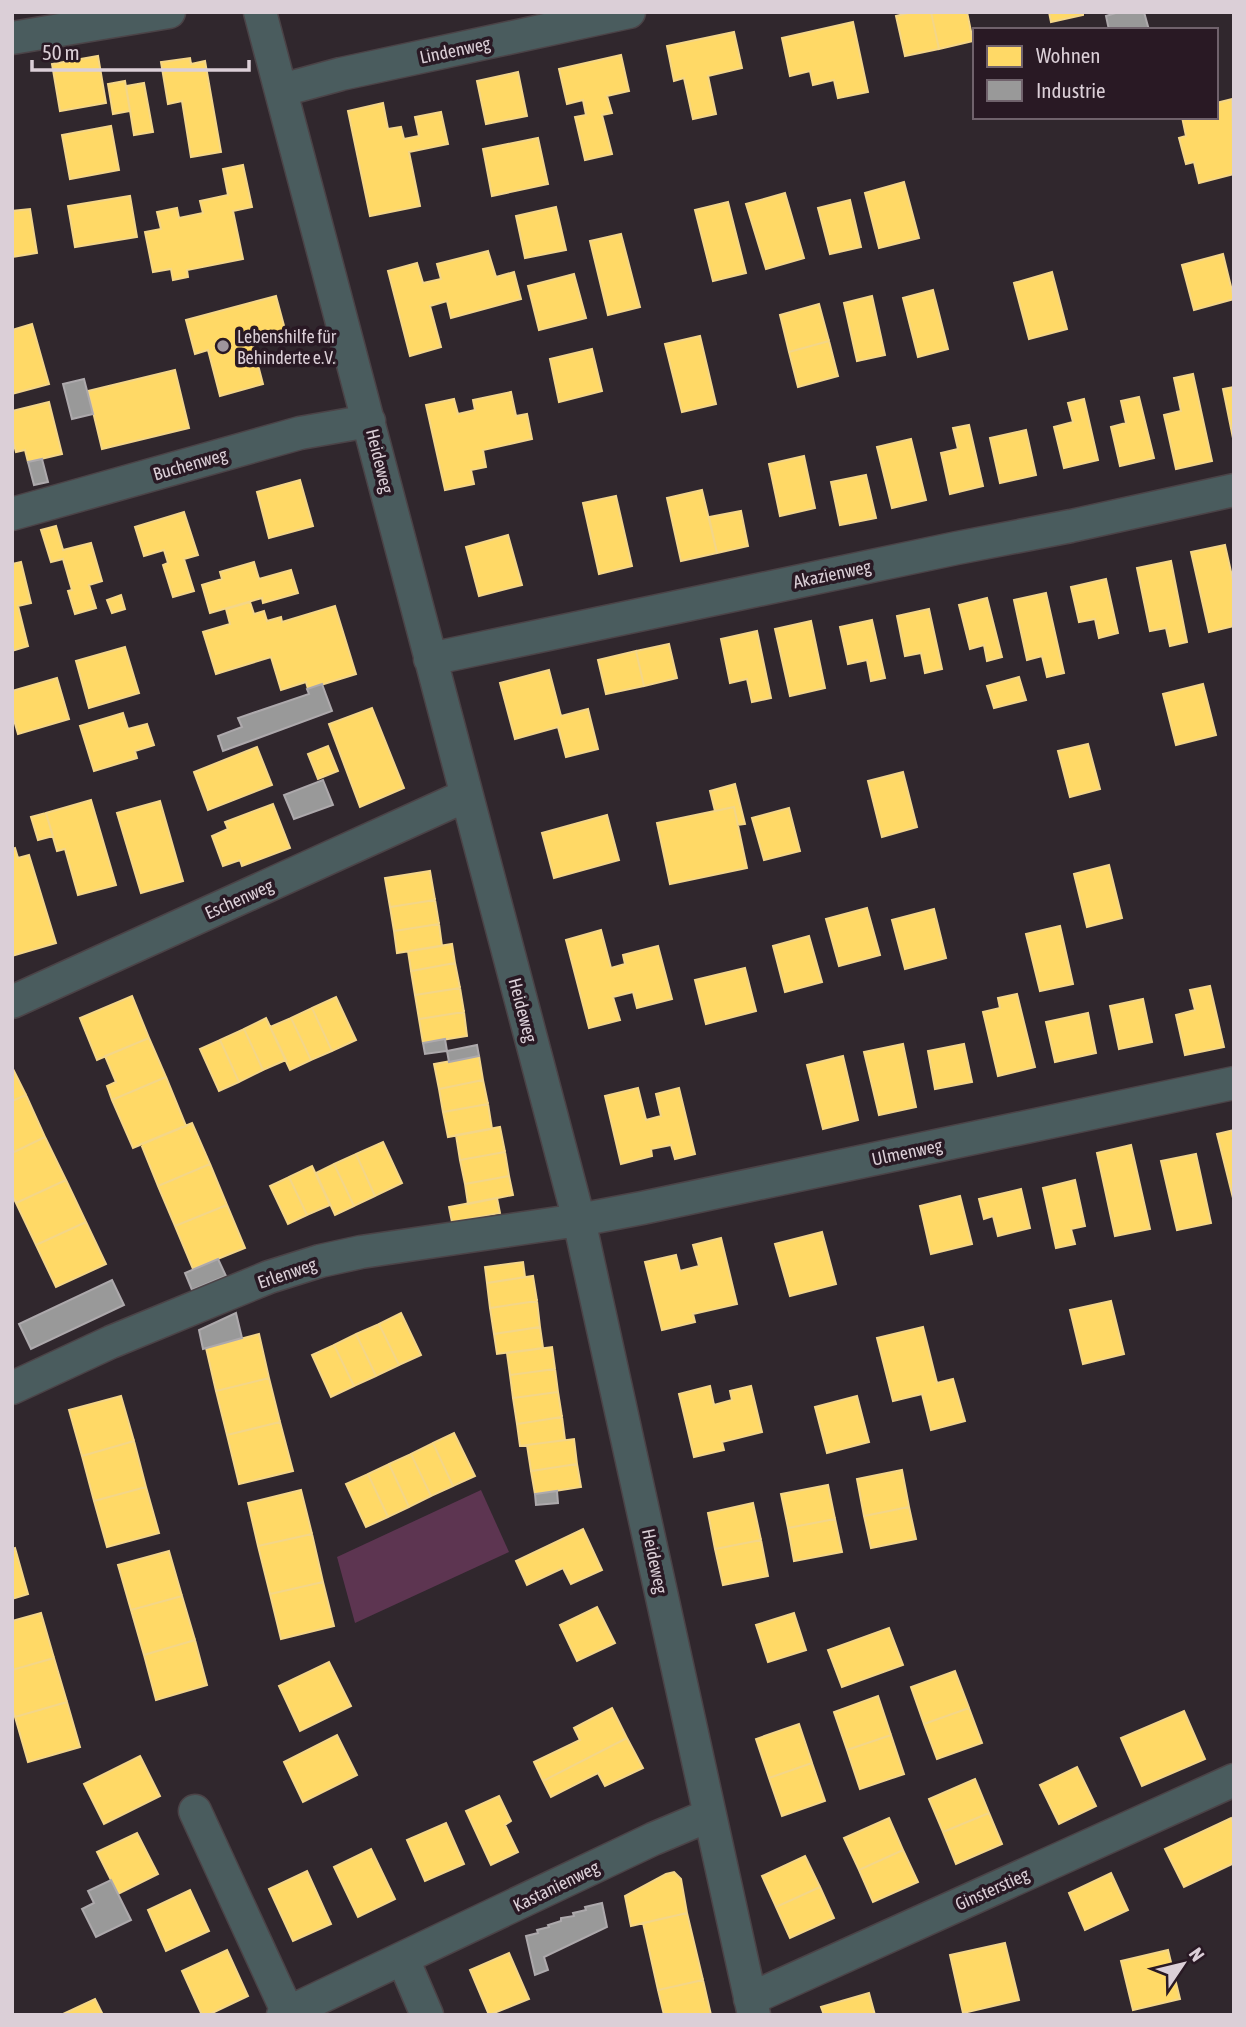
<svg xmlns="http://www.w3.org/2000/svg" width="1246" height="2027" viewBox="0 0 1246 2027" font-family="'Asap Condensed',sans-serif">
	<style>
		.green { fill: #5d3551 }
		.homes { fill: #ffd966; stroke: #f4d688; stroke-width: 2 }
		.industry { fill: #999; stroke: #ada9ac; stroke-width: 2 }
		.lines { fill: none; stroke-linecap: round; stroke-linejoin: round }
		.street-casing { stroke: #4b4347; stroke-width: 35 }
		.street { stroke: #4a5c5e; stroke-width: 32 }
		.poi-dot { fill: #9f949c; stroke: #291924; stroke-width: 2.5 }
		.labels { text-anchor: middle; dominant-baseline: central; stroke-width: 7; stroke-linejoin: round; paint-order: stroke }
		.street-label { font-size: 18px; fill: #dbcfd7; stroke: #291924 }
		.poi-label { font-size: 18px; fill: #dbcfd7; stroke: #291924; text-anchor: start }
	</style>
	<rect width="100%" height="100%" fill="#30272d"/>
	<!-- green -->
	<path class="green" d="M481,1490l28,62 -154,71 -18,-66z"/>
	<!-- homes -->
	<path class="homes" d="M912,12h19l8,37 -34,7 -9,-40z
		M931,12h36l6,29 -34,8z
		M1049,12h34v3l-32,7z
		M853,22l15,70 -30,6 -4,-18 -21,5 -3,-14 -20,5 -8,-38z
		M734,32l8,36 -34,8 8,38 -23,5 -9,-41 -10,3 -7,-35z
		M621,55l8,36 -22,5 5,17 -10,2 10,39 -27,6 -10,-43 11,-2 -3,-15 -16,4 -8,-35z
		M98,56l8,47 -46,8 -8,-47z
		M190,58l1,6 14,-3 16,91 -30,5 -9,-56 -14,3 -7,-42z
		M518,72l9,44 -41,8 -9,-43z
		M125,81l5,30 -17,3 -5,-30z
		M144,83l9,49 -19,3 -8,-49z
		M1232,99l2,75 -35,9 -5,-21 -8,2 -7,-26 7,-2 -4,-19h34v-14z
		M383,103l5,26 13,-2 3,12 15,-3 -4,-19 26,-5 7,32 -39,8 11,54 -50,10 -22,-105z
		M111,126l8,44 -49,9 -8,-44z
		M538,138l10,46 -56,12 -9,-47z
		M243,165l9,42 -19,4 10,48 -56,11 1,7 -15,3 -2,-11 -18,3 -8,-40 16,-3 -4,-17 20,-4 2,10 24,-5 -3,-12 28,-6 -5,-26z
		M904,182l15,56 -40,10 -14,-55z
		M785,193l19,65 -38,11 -20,-65z
		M130,196l7,41 -62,10 -7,-41z
		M850,200l11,47 -31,7 -12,-46z
		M728,202l18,71 -33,8 -18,-71z
		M556,207l10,43 -41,8 -9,-42z
		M30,209l7,44 -25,4v-46z
		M621,234l19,73 -32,8 -18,-74z
		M488,251l8,26 18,-5 7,27 -70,19 -4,-17 -17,5 11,41 -31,9 -22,-85 29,-8 6,20 18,-4 -4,-15z
		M1223,254l11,45 -40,11 -12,-45z
		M1052,272l15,57 -38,10 -15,-56z
		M574,274l12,44 -47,12 -11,-44z
		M933,290l15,59 -30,8 -15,-59z
		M276,296l10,37 -34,9 11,42 -43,12 -12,-46 -13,4 -9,-34z
		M872,296l13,59 -28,6 -13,-58z
		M819,304l10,37 -40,11 -9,-37z
		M32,324l17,60 -37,10v-64z
		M700,336l16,68 -34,8 -17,-68z
		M829,341l9,35 -40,11 -9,-35z
		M592,349l10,42 -43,11 -9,-43z
		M175,370l14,58 -87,21 -14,-58z
		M1193,374l19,87 -36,8 -12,-54 17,-4 -7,-33z
		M1234,387v56l-11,-54z
		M511,392l5,24 11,-2 5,25 -49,11 3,17 -15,3 3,14 -29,6 -19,-85 28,-6 4,15 17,-4 -2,-10z
		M1139,397l15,61 -34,8 -9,-39 15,-4 -5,-22z
		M1084,399l14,61 -34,8 -10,-41 19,-5 -5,-19z
		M49,402l13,52 -34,8 -3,-12 -9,2 -4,-15v-26z
		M969,425l14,61 -33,8 -9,-41 17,-4 -5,-21z
		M1026,430l10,45 -36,8 -10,-45z
		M911,439l15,61 -34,8 -15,-61z
		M804,456l11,52 -35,8 -11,-52z
		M866,475l10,43 -36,7 -9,-43z
		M300,480l13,46 -44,12 -12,-46z
		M702,490l15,63 -36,8 -14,-63z
		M616,496l16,70 -33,8 -16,-71z
		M741,511l7,35 -31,7 -8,-36z
		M184,512l14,43 -14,4 10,32 -21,6 -10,-32 5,-2 -4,-13 -20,6 -9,-29z
		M56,526l7,24 28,-7 11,38 -13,4 7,23 -21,6 -7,-23 4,-1 -9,-31 -12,3 -10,-32z
		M508,535l14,50 -43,11 -13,-49z
		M1225,545l9,40v41l-25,6 -18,-80z
		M1171,561l16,81 -17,4 -4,-18 -16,3 -13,-63z
		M21,562l10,41 -13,3 10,40 -16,5v-87z
		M254,562l5,17 32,-9 7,23 -35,10 -1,-5 -52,15 -8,-28 20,-6 -2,-7z
		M1106,579l12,54 -19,5 -4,-19 -16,3 -8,-35z
		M1046,593l18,80 -17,4 -5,-21 -15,4 -13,-60z
		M121,595l4,14 -13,4 -5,-13z
		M987,598l15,59 -15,4 -3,-16 -14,4 -11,-44z
		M250,602l4,12 10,-3 3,10 14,-4 1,5 53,-16 21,68 -48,15 -2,-7 -25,8 -10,-33 -55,17 -13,-42 27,-8 -4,-15z
		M929,609l13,60 -17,4 -4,-20 -16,3 -8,-40z
		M872,620l13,58 -14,3 -4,-21 -19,4 -8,-37z
		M811,621l14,67 -35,8 -15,-67z
		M757,631l14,67 -19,4 -5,-23 -17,4 -9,-44z
		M669,644l8,34 -33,8 -8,-35z
		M125,647l14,46 -50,15 -13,-47z
		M636,651l8,35 -38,8 -8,-34z
		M549,670l12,46 27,-7 10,40 -32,8 -8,-30 -43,12 -15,-56z
		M1019,677l7,23 -32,8 -7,-22z
		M57,678l12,41 -51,15 -6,-21v-22z
		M1203,684l13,51 -40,10 -13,-51z
		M372,708l32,80 -44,19 -31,-83z
		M123,713l5,16 19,-5 7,21 -19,6 2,7 -43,13 -14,-45z
		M1088,744l12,45 -30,8 -12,-46z
		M328,746l10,25 -20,8 -10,-25z
		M257,747l15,38 -64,25 -14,-38z
		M903,772l14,55 -35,10 -14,-56z
		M735,784l10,40 -7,1 -4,-18 -19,4 -5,-20z
		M91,800l25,85 -38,10 -13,-46 -8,2 -11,-38z
		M160,801l23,80 -42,12 -24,-80z
		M273,804l17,44 -48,18 -2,-6 -17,6 -11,-30 16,-7 -3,-7z
		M734,807l13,61 -77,16 -13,-61z
		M789,808l11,43 -36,9 -12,-42z
		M46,813l7,23 -15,4 -7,-23z
		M607,815l12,45 -65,18 -12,-45z
		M15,848l3,10 11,-3 27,88 -44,13v-107z
		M1109,865l13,53 -35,9 -13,-53z
		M430,871l5,29 -45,7 -5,-29z
		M435,900l4,24 -45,7 -4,-24z
		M867,908l13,47 -41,11 -13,-47z
		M934,909l12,49 -41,11 -13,-49z
		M439,924l3,22 -45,7 -3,-22z
		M1060,926l13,58 -33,7 -14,-57z
		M601,930l10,38 14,-4 -2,-9 35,-9 14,53 -35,9 -4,-16 -20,5 7,23 -31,8 -23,-88z
		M809,936l13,46 -37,10 -12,-46z
		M452,944l3,19 -44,8 -3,-20z
		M455,963l5,25 -45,7 -4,-24z
		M745,968l11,43 -50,13 -11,-44z
		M1210,986l14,61 -39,8 -9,-40 19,-5 -5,-20z
		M460,988l4,24 -45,7 -4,-24z
		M1017,994l18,73 -37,9 -15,-64 17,-4 -2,-10z
		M132,996l17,42 -52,22 -17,-42z
		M336,997l20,43 -24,11 -20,-43z
		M1143,999l9,43 -33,7 -9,-43z
		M312,1008l20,43 -21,9 -20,-42z
		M464,1012l3,24 -44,7 -4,-24z
		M1088,1013l8,40 -41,9 -9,-40z
		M266,1018l20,42 -23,10 -19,-41z
		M291,1018l20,42 -21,10 -20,-43z
		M244,1029l19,41 -24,12 -19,-42z
		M149,1038l17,39 -54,23 -5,-14 9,-4 -11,-26z
		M220,1040l19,42 -20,9 -19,-42z
		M903,1044l13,63 -37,8 -15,-63z
		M964,1044l8,38 -37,7 -7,-38z
		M479,1056l4,24 -44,9 -5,-25z
		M843,1056l15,64 -35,9 -16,-64z
		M12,1067l14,28 -14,6z
		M166,1077l20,49 -53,22 -21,-48z
		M483,1080l5,24 -45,8 -4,-23z
		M638,1088l8,32 15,-4 -5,-22 23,-6 16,66 -20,5 -4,-14 -20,4 1,7 -31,8 -16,-68z
		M26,1095l19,42 -33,16v-52z
		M488,1104l4,25 -44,8 -5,-25z
		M192,1123l18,41 -52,22 -17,-42z
		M500,1127l5,25 -45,8 -4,-25z
		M1234,1130v72l-17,-68z
		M45,1137l21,43 -50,23 -4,-8v-42z
		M383,1142l19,41 -27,13 -19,-42z
		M1131,1145l19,84 -35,7 -18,-83z
		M505,1152l4,24 -44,8 -5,-24z
		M356,1154l19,42 -21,10 -20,-42z
		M1196,1154l15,69 -34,7 -16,-69z
		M210,1164l17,41 -52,21 -17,-40z
		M334,1164l20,42 -19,9 -19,-42z
		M312,1166l18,39 -23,10 -18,-38z
		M509,1176l4,19 -45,9 -3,-20z
		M289,1177l18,38 -19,9 -18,-38z
		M66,1180l20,42 -50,23 -20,-42z
		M1075,1180l10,46 -14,3 4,15 -19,4 -13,-60z
		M1021,1189l9,39 -32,8 -5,-20 -9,3 -5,-20z
		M960,1196l12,48 -41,10 -11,-48z
		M497,1198l3,15 -48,9 -3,-15z
		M227,1205l18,43 -52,21 -18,-43z
		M86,1222l20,42 -50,23 -20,-42z
		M822,1232l14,52 -46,12 -15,-52z
		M721,1238l16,66 -44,10 2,8 -33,8 -17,-68 31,-7 4,16 19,-5 -6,-21z
		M523,1262l2,15 -38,6 -2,-16z
		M533,1276l4,25 -47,7 -3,-25z
		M537,1301l3,26 -46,7 -4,-26z
		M1111,1301l13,53 -41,10 -13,-54z
		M401,1313l20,42 -22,10 -20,-41z
		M379,1324l20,41 -23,11 -20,-42z
		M540,1327l3,21 -46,6 -3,-20z
		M923,1327l14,56 16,-4 12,42 -34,9 -9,-36 -29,7 -16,-63z
		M259,1334l10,44 -53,13 -10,-43z
		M356,1334l20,42 -22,10 -20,-41z
		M334,1345l20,41 -23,11 -19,-42z
		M552,1347l3,22 -45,6 -3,-22z
		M555,1369l3,23 -45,6 -3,-23z
		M269,1378l11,44 -53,13 -11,-44z
		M710,1386l4,19 18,-5 -2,-9 21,-5 11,46 -40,10 2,8 -30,7 -15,-63z
		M558,1392l4,25 -45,7 -4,-26z
		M121,1396l13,45 -52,15 -13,-46z
		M857,1396l12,46 -42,11 -12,-46z
		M562,1417l3,23 -45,6 -3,-22z
		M280,1422l13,49 -54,13 -12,-49z
		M454,1433l21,43 -22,10 -20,-43z
		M574,1439l3,25 -46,7 -4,-26z
		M134,1441l12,46 -52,14 -12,-45z
		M433,1443l20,43 -22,10 -20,-42z
		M411,1454l20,42 -22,11 -20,-43z
		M389,1464l20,43 -21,10 -20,-43z
		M577,1464l4,23 -46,7 -4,-23z
		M902,1470l7,37 -45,9 -7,-37z
		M368,1474l20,43 -22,10 -20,-43z
		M828,1485l7,34 -47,9 -7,-34z
		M146,1487l13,46 -52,14 -13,-46z
		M301,1490l11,44 -54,12 -10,-43z
		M753,1503l8,37 -46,9 -7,-36z
		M909,1507l7,32 -45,9 -7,-32z
		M835,1519l7,33 -48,9 -6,-33z
		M583,1529l19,41 -31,14 -8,-16 -36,17 -11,-24z
		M312,1534l11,48 -53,12 -12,-48z
		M761,1540l7,36 -45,9 -8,-36z
		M15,1548l13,46 -16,5v-50z
		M169,1551l13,45 -51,14 -13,-45z
		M323,1582l11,44 -53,13 -11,-45z
		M182,1596l13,44 -51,15 -13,-45z
		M597,1607l18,36 -38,18 -17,-36z
		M41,1613l13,45 -42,12v-49z
		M794,1613l12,37 -38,12 -12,-37z
		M889,1628l14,37 -61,22 -14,-37z
		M195,1640l12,45 -51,15 -12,-45z
		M54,1658l13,44 -52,15 -3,-9v-38z
		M329,1662l22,44 -51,25 -21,-45z
		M955,1671l14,37 -45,16 -13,-37z
		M878,1696l13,39 -44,15 -13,-38z
		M67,1702l13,45 -52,15 -13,-45z
		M612,1708l15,30 -84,43 -9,-19 46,-22 -6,-12z
		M969,1708l13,35 -45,16 -13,-35z
		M1184,1711l21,48 -63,27 -21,-48z
		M799,1724l13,39 -43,15 -13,-39z
		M337,1735l20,40 -54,27 -19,-40z
		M891,1735l13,39 -44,15 -13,-39z
		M627,1738l16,30 -38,18 -7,-13 -47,24 -8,-16z
		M140,1756l20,40 -56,28 -20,-40z
		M812,1763l13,38 -43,15 -13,-38z
		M1077,1767l19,39 -37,18 -19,-39z
		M975,1779l14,34 -46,19 -14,-33z
		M499,1796l12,25 -6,4 13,27 -27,13 -25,-54z
		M989,1813l13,31 -46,20 -13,-32z
		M889,1818l14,32 -44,20 -15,-32z
		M1231,1818l3,7v38l-50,24 -19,-38z
		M446,1823l18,41 -39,17 -18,-41z
		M137,1833l21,41 -40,20 -21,-42z
		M371,1849l24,50 -37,18 -24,-50z
		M903,1850l15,32 -45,20 -14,-32z
		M805,1856l15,31 -44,20 -14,-31z
		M307,1871l24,53 -38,17 -24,-52z
		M674,1872l7,7 6,34 -56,13 -6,-30 41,-22z
		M1111,1873l17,37 -43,20 -16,-37z
		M820,1887l14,31 -44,20 -14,-31z
		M190,1890l19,41 -43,20 -18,-41z
		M687,1913l16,67 -45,10 -15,-67z
		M1005,1943l14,57 -56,13 -13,-58z
		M227,1950l21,46 -40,19h-6l-20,-44z
		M1168,1950l12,49 -47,11 -12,-49z
		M509,1953l20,46 -40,16 -19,-45z
		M703,1980l8,35h-47l-6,-25z
		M869,1993l6,22h-51l-3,-8z
		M95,1999l8,16h-42z"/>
	<!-- industry -->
	<path class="industry" d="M1119,12h25l5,18h-40l-3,-14z
		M84,379l9,35 -21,5 -9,-35z
		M42,459l6,23 -14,3 -6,-23z
		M322,684l10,27 -109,40 -5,-15 24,-9 -4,-9 71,-24 -2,-5z
		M323,780l10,25 -39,14 -10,-24z
		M445,1039l2,12 -22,3 -2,-11z
		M477,1045l2,11 -30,6 -2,-11z
		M218,1259l8,17 -34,14 -7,-17z
		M112,1280l12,25 -93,44 -12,-25z
		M236,1313l6,25 -39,11 -4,-19z
		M557,1491l1,12 -22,2 -1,-11z
		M111,1880l20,40 -35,17 -14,-28 12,-6 -6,-12z
		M602,1903l5,24 -63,30 4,13 -13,5 -9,-39 12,-3 -1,-3 12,-3 -1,-2 13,-4v-3l13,-2 -1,-3 13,-3 -1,-3z"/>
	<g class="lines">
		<!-- street casing -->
		<g class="street-casing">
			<path id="street" d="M260,12l319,1208 175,795
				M12,38l157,-26
				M282,90l59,-16 288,-62
				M12,514l288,-81 69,-12
				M430,659l527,-111 114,-22 163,-36
				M12,1002l453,-206
				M12,1388l99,-46 158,-65 51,-16 41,-9 218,-32 63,-12 592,-125
				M195,1811l93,202
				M403,1959l24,56
				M750,1999l484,-219
				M283,2015l370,-176 57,-24"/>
		</g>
		<!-- street -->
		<use href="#street" class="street"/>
	</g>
	<!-- markers -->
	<circle class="poi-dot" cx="223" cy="346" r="7"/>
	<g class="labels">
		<!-- street labels -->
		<g class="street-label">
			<text transform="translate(455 50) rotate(-12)">Lindenweg</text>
			<text transform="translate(380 461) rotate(76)">Heideweg</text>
			<text transform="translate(190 464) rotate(-16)">Buchenweg</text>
			<text transform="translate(832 574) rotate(-12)">Akazienweg</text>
			<text transform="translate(239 899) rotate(-24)">Eschenweg</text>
			<text transform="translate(523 1010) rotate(75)">Heideweg</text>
			<text transform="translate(907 1152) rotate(-12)">Ulmenweg</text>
			<text transform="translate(287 1273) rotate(-19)">Erlenweg</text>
			<text transform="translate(655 1561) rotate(78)">Heideweg</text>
			<text transform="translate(556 1886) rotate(-26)">Kastanienweg</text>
			<text transform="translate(992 1889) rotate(-24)">Ginsterstieg</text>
		</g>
		<!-- poi labels -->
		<g class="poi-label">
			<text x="237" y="336">Lebenshilfe für<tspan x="237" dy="21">Behinderte e.V.</tspan></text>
		</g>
	</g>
	<!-- border -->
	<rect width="1246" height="2027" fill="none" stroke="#dbcfd7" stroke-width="28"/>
	<!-- legend -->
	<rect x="973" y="28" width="245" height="91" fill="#291924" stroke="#70626c" stroke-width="2"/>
	<rect x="987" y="46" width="35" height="21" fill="#ffd966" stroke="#70626c" stroke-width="2"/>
	<text x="1036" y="63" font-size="21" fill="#dbcfd7">Wohnen</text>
	<rect x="987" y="80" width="35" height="21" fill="#999999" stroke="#70626c" stroke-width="2"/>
	<text x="1036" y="98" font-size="21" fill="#dbcfd7">Industrie</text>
	<!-- north arrow -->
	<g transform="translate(1183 1964) rotate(55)" stroke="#291924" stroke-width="5" paint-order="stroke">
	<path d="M0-5L12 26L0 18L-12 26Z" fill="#dbcfd7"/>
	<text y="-10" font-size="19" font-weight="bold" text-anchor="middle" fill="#dbcfd7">N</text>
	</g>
	<!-- scale -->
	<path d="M32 60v10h217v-10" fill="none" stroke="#dbcfd7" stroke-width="3.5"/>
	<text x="42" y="60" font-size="21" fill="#dbcfd7" stroke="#291924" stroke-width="5" paint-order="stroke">50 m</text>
</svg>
